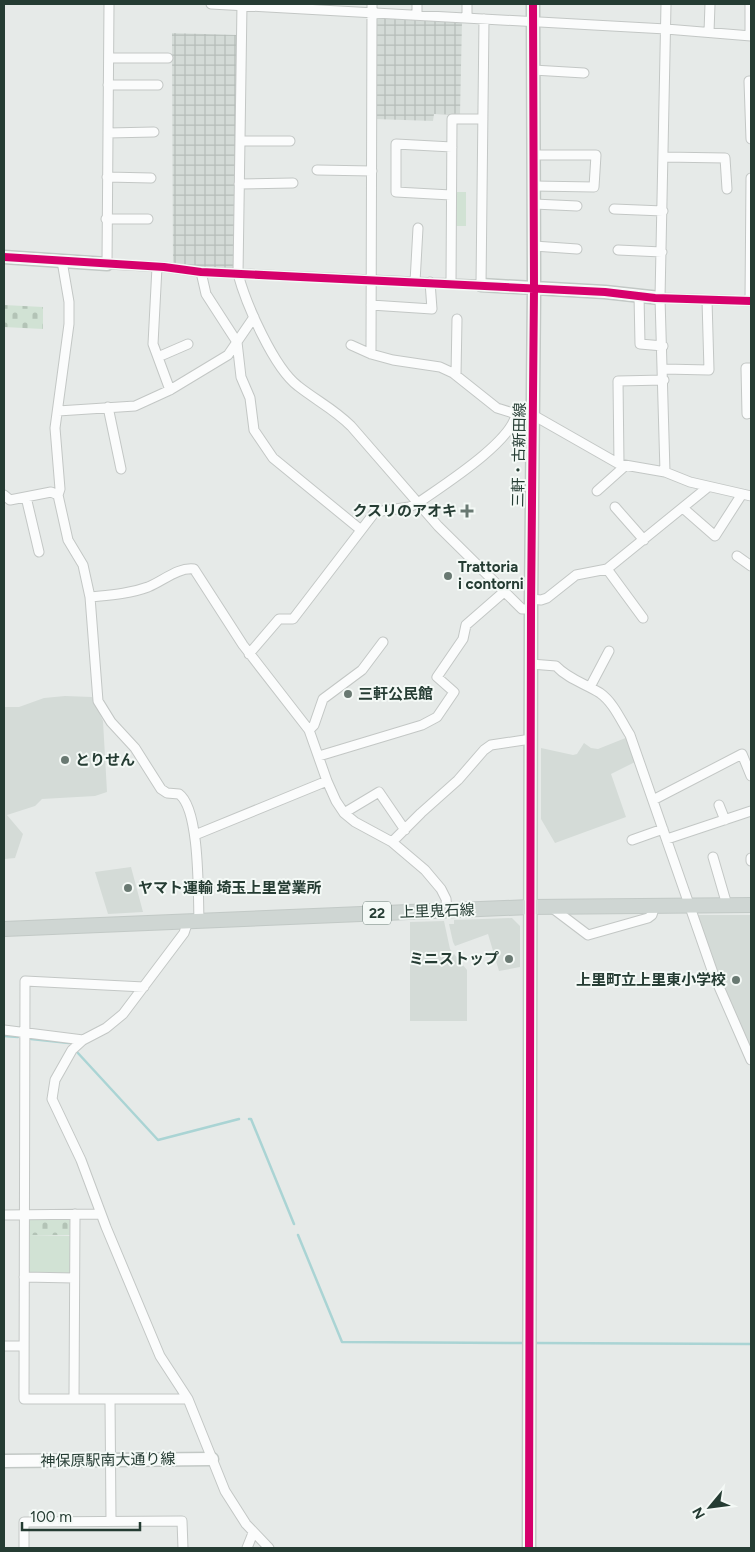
<svg xmlns="http://www.w3.org/2000/svg" width="755" height="1552" viewBox="0 0 755 1552" font-family="Figtree,'Noto Sans JP',sans-serif">
	<style>
		.built { fill: #d4dbd7 }
		.industrial { fill: url(#industrial-grid) }
		.green { fill: #d1e2d4 }
		.cemetery { fill: url(#cemetery-stones) }
		.lines { fill: none; stroke-linecap: round; stroke-linejoin: round }
		.stream { stroke: #aad4d4; stroke-width: 2.5 }
		.street-casing { stroke: #c3c7c5; stroke-width: 11 }
		.secondary-casing { stroke: #c2c8c5; stroke-width: 15 }
		.primary-casing { stroke: #c2c9c6; stroke-width: 16 }
		.street { stroke: #fbfcfc; stroke-width: 9 }
		.secondary { stroke: #fbfcfc; stroke-width: 12 }
		.primary { stroke: #cfd6d3; stroke-width: 14 }
		.cycleway-casing { stroke: #f4f9f6; stroke-width: 11 }
		.cycleway { stroke: #d6006c; stroke-width: 8 }
		.poi-dot { fill: #697972; stroke: #f4f9f6; stroke-width: 2 }
		.labels { text-anchor: middle; dominant-baseline: central; stroke-width: 4; stroke-linejoin: round; paint-order: stroke }
		.shield { fill: #f4f9f6; stroke: #63756e; stroke-width: 1 }
		.shield-label { font-size: 14px; font-weight: bold; fill: #253c33 }
		.street-label { font-size: 15px; fill: #253c33; stroke: #f4f9f6 }
		.poi-label { font-size: 15px; font-weight: bold; fill: #253c33; stroke: #f4f9f6; text-anchor: start }
	</style>
	<defs>
		<pattern id="industrial-grid" width="8" height="8" patternUnits="userSpaceOnUse" patternTransform="scale(1.25)"><rect width="8" height="8" fill="#d4dbd7"/><path d="M0 4h8M4 0v8" fill="none" stroke="#b6bdb9"/></pattern>
		<pattern id="cemetery-stones" width="16" height="16" patternUnits="userSpaceOnUse" patternTransform="scale(1.25)"><rect width="16" height="16" fill="#d1e2d4"/><path d="M2 7V4a2 2 0 0 1 4 0v3zM10 15v-3a2 2 0 0 1 4 0v3z" fill="#b3c3b6"/></pattern>
	</defs>
	<rect width="100%" height="100%" fill="#e6eae8"/>
	<!-- built -->
	<path class="built" d="M65,696l27,1 11,24 4,71 -12,4 -53,3 -7,7 -28,9 16,19 -8,24 -11,1v-152h15l25,-9z
		M628,737l7,25 -24,12 15,43 -71,26 -14,-24v-71l32,7 4,-1 7,-11 7,5 7,1z
		M131,867l12,45 -35,2 -13,-42z
		M695,915h56v139l-21,-49z
		M512,918l8,8v41l-21,4 -11,-37 -33,12 -2,-4 -4,-18h5v-4z
		M444,921l6,28 17,21v51h-57v-99z"/>
	<!-- industrial -->
	<path class="industrial" d="M379,17l83,4 -2,94 -26,-1 -1,7 -59,-2v-98z
		M172,33l65,2 -1,233 -2,3 -61,-3z"/>
	<!-- green -->
	<path class="green" d="M455,192h11v34h-12z
		M27,1235l44,1 -1,37 -2,2h-38l-3,-3z"/>
	<!-- cemetery -->
	<path class="cemetery" d="M4,305l39,2v22l-39,-2z
		M30,1217h38l3,3v15h-44v-15z"/>
	<g class="lines">
		<!-- stream -->
		<path class="stream" d="M4,1036l14,1
			M31,1039l38,4
			M77,1052l81,88 81,-21
			M249,1119h2l43,105
			M298,1235l44,107 183,1
			M533,1343l218,1"/>
		<!-- street casing -->
		<g class="street-casing">
			<path id="street" d="M109,4l-2,260 57,3 37,5 280,13 3,-266
				M211,4l455,25 85,7
				M242,4l-4,270c8,30 36,94 60,112 19,15 36,23 53,40l87,100 84,83h9
				M417,15v-11
				M467,18v-14
				M709,32l1,-28
				M750,36v-32
				M109,58h59
				M533,70l51,3
				M751,81h-2l2,58
				M108,85h50
				M108,133l46,-1
				M240,141h50
				M533,155h63l-2,32 -60,-1
				M664,157l61,1 2,31
				M317,170l55,1
				M107,177l44,1
				M239,184l54,-1
				M451,195l-55,-3v-48l56,3
				M534,204l43,2
				M614,209l49,2
				M106,219h42
				M534,246l43,3
				M618,250l44,2
				M62,261l7,41v22l-14,104 5,61 -2,6 10,45 15,25 7,32 8,104 13,21 24,26 26,41 6,4 12,1c21,15 19,100 20,126
				M157,267l-4,77 17,46
				M201,272l5,22 31,48 4,35 9,21 4,32 19,28 88,72
				M415,282l3,-54
				M451,283l1,-164h31
				M639,295l1,49 23,2
				M660,298l91,3
				M750,300l1,-122
				M371,305l61,4 -2,-27
				M351,345l20,9 22,6 47,7 13,6 44,35 19,6 17,1 86,49 46,8 25,10 61,14
				M371,354l1,-350
				M158,357l30,-13
				M751,368h-5l1,46 4,-1
				M664,369l45,1 -2,-70
				M456,375l1,-56
				M108,407l13,62
				M58,411l77,-5 35,-16 58,-35 26,-38
				M619,464l-1,-83 46,-1
				M665,472l-5,-174 6,-294
				M597,491l28,-25
				M4,495l6,5 41,-8 7,3
				M26,497l13,55
				M615,507l29,33
				M683,508l32,28 27,-42
				M737,556l14,10
				M607,569l36,49
				M90,597c20,-2 39,-3 58,-10 15,-6 30,-20 46,-18l49,76 66,85 18,51 9,20 8,12 11,9 37,20 33,28 16,19 5,10 1,11
				M531,599l10,1 6,-2 29,-23 31,-6 101,-82
				M249,654l30,-35h14l82,-107 34,-5 9,-4c24,-17 94,-61 98,-89
				M531,664l25,2c12,13 30,18 44,27 14,10 21,28 30,42l83,238 38,87
				M590,687l19,-36
				M309,730l5,-5 9,-26 39,-29 21,-28
				M319,756l103,-31 15,-8 17,-25 -17,-15 26,-38 3,-14 39,-34
				M653,800l89,-46 9,22
				M719,805l6,15
				M344,813l35,-21 26,38
				M195,835l132,-54
				M667,839l84,-28
				M632,840l31,-11
				M392,842l29,-29 37,-33 26,-30 7,-5 40,-6
				M713,857l14,48
				M751,858v3
				M551,907l37,28 60,-17 4,-3 3,-10
				M188,921l-4,12 -61,81 -17,14 -23,12 -11,10 -17,30 -3,19 29,61 25,67 54,129 28,43 37,92 21,33 23,24
				M144,987l-119,-6 -1,418h164
				M4,1030l79,10
				M4,1215l97,-1
				M24,1277l50,1
				M4,1346h20
				M74,1399l1,-185
				M110,1399l1,122
				M24,1548v-26l158,-1 1,27
				M247,1548l6,-15"/>
		</g>
		<!-- secondary casing -->
		<g class="secondary-casing">
			<path id="secondary" d="M4,257l103,7
				M481,285l124,7 55,6
				M4,1461l208,-2
				M529,1548l2,-939 3,-320 -1,-285"/>
		</g>
		<!-- primary casing -->
		<g class="primary-casing">
			<path id="primary" d="M4,929l526,-22 221,-2"/>
		</g>
		<!-- street -->
		<use href="#street" class="street"/>
		<!-- secondary -->
		<use href="#secondary" class="secondary"/>
		<!-- primary -->
		<use href="#primary" class="primary"/>
		<!-- cycleway casing -->
		<g class="cycleway-casing">
			<path id="cycleway" d="M4,257l160,10 37,5 404,20 50,6 96,3
				M529,1548l2,-939 3,-320 -1,-285"/>
		</g>
		<!-- cycleway -->
		<use href="#cycleway" class="cycleway"/>
	</g>
	<!-- markers -->
	<g class="poi-dot">
		<path d="M464.5 503.5h5v5h5v5h-5v5h-5v-5h-5v-5h5z"/>
		<circle cx="448" cy="576" r="5"/>
		<circle cx="348" cy="694" r="5"/>
		<circle cx="65" cy="760" r="5"/>
		<circle cx="128" cy="888" r="5"/>
		<circle cx="509" cy="959" r="5"/>
		<circle cx="736" cy="980" r="5"/>
	</g>
	<g class="labels">
		<!-- shield labels -->
		<rect class="shield" x="363" y="901.5" width="28" height="23" rx="4"/>
		<g class="shield-label">
			<text x="377" y="913">22</text>
		</g>
		<!-- street labels -->
		<g class="street-label">
			<text transform="translate(519 455) rotate(-89)">三軒・古新田線</text>
			<text transform="translate(437 911) rotate(-2)">上里鬼石線</text>
			<text transform="translate(108 1460) rotate(-1)">神保原駅南大通り線</text>
		</g>
		<!-- poi labels -->
		<g class="poi-label">
			<text x="457" y="511" text-anchor="end">クスリのアオキ</text>
			<text x="458" y="567">Trattoria<tspan x="458" dy="17">i contorni</tspan></text>
			<text x="358" y="694">三軒公民館</text>
			<text x="75" y="760">とりせん</text>
			<text x="138" y="888">ヤマト運輸 埼玉上里営業所</text>
			<text x="499" y="959" text-anchor="end">ミニストップ</text>
			<text x="726" y="980" text-anchor="end">上里町立上里東小学校</text>
		</g>
	</g>
	<!-- border -->
	<rect width="755" height="1552" fill="none" stroke="#253c33" stroke-width="10"/>
	<!-- north arrow -->
	<g transform="translate(710 1507) rotate(241)" stroke="#f4f9f6" stroke-width="4" paint-order="stroke">
	<path d="M0-4L9 19L0 12L-9 19Z" fill="#253c33"/>
	<text y="-8" font-size="14" font-weight="bold" text-anchor="middle" fill="#253c33">N</text>
	</g>
	<!-- scale -->
	<path d="M22 1522v8h118v-8" fill="none" stroke="#253c33" stroke-width="2.5"/>
	<text x="30" y="1522" font-size="15" fill="#253c33" stroke="#f4f9f6" stroke-width="4" paint-order="stroke">100 m</text>
</svg>
